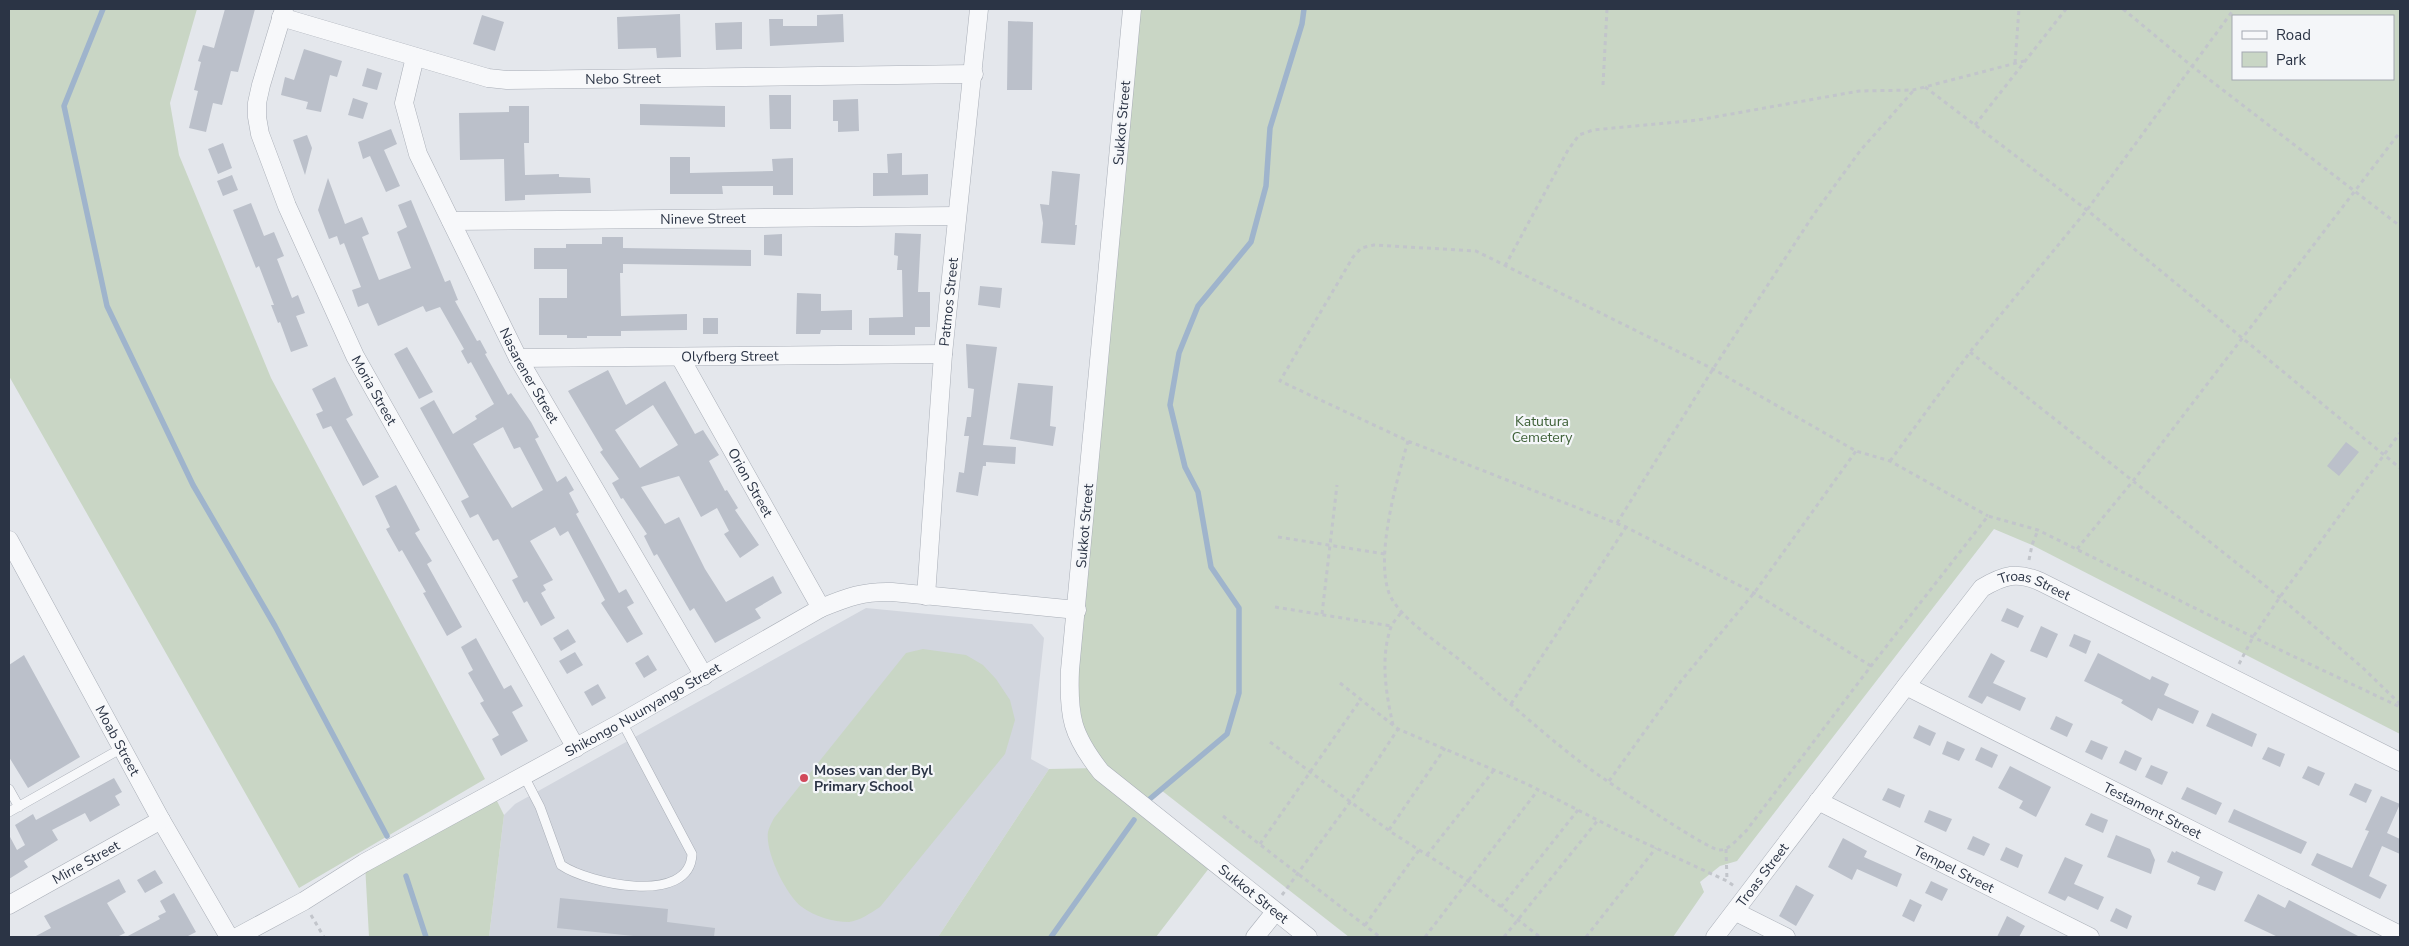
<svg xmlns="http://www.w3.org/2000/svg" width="2409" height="946" viewBox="0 0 2409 946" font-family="'Nunito Sans',sans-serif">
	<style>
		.built { fill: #d2d6de }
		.green { fill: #c9d6c5; fill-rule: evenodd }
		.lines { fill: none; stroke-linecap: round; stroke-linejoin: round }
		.stream { stroke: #9fb4cc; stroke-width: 5.5 }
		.building { fill: #bbc0ca; fill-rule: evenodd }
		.lane-casing { stroke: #a9aeb7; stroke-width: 10 }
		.street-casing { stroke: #a9aeb7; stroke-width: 19 }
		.path { stroke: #c2c5cb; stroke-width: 3; stroke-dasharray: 4 4; stroke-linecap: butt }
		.lane { stroke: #f7f8fa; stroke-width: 9 }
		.street { stroke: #f7f8fa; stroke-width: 18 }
		.poi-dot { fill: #d1495b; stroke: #f4f6f9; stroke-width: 2 }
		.labels { text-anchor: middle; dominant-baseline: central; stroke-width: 4.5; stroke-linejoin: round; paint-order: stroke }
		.street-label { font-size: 14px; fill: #2b3445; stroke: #f4f6f9 }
		.park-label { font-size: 14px; fill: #3f6138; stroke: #f4f6f9 }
		.poi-label { font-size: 14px; font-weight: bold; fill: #2b3445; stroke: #f4f6f9; text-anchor: start }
	</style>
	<rect width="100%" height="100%" fill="#e4e7ec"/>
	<!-- built -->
	<path class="built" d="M866,608l166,16 12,14 -13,121 18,10 -111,168h-449l15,-122 11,-11z"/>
	<!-- green -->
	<path class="green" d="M9,9h188l-27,94 9,52 92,223 214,401 -186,109 -290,-512z
		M1132,9h1268v725l-368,-189 -38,-16 -257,332 -17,5 -20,16 4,10 -31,45h-324l-188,-147 -16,13 68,60 -57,74h-218l111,-168 48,-1 -25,-49zM2233,16h160v63h-160z
		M923,649l43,6 17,10 13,14 14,21 5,20 -10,34 -125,153c-9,6 -21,14 -31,15 -16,0 -35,-6 -47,-15 -16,-12 -37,-55 -34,-75 1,-5 4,-10 6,-14l132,-165z
		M492,791l12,24 -15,122h-120l-4,-73z"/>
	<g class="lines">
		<!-- stream -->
		<path class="stream" d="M103,9l-39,97 43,200 86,179 82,141 112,210
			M1145,803l82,-69 12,-41v-85l-28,-41 -13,-75 -13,-25 -15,-62 9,-52 19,-47 53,-64 15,-56 4,-58 32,-104 2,-15
			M406,876l20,61
			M1051,937l83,-117"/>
	</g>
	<!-- building -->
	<path class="building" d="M225,9h30l-17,63 -7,-1 -9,34 -9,-2 -7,29 -17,-4 9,-37 -4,-1 7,-28 -3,-1 5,-16 11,3z
		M680,14l1,43 -24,1 -1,-10 -38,1 -1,-32z
		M843,14l1,28 -74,4 -1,-27h14v7h34v-11z
		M482,15l22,7 -9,29 -22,-7z
		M1008,21l25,1 -1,68h-25z
		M742,22v27l-26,1 -1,-27z
		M304,49l38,12 -5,16 -7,-2 -9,37 -15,-3 2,-7 -27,-7 4,-18 9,3z
		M367,68l15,5 -5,17 -15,-4z
		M769,95h22v34h-21z
		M353,98l15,5 -5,16 -15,-4z
		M858,99l1,32 -21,1v-11h-5v-21z
		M640,104l85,2v21l-85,-2z
		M509,106h20v37h-5l1,32 34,-1v3l31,1 1,15 -66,2v5l-20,1 -1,-42 -44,1 -1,-47 50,-1z
		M391,129l6,15 -13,6 16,36 -14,6 -16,-36 -7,3 -5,-17z
		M307,135l5,13 -7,27 -12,-35z
		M223,143l9,25 -14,6 -10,-25z
		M902,153v22l26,-1v21l-55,1v-23h15l-1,-19z
		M670,157h20v16l83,-2 -1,-12 21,-1v37h-20v-9h-51l1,8h-53z
		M1052,171l28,3 -5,51h2l-2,20 -34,-2 2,-20 -3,-19 9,1z
		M232,175l6,15 -15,6 -6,-15z
		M328,178l17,46 17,-7 7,17 -7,3 17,43 32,-12 -14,-36 10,-5 -9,-22 13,-5 34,82 5,-2 8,20 -3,1 22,40 3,-1 7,13 -2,1 23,41 3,-2 20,29 8,15 -4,2 22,43 9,-6 8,14 -5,3 10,19 -3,2 43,79 7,-4 8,14 -7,4 16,27 -16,9 -26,-40 4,-3 -37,-69 -8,5 -5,-9 -25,14 23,39 -10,5 3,5 -5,3 14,25 -14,8 -14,-25 -3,2 -12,-23 6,-3 -20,-38 -5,2 -15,-27 -8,4 -9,-17 8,-4 -49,-89 14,-8 19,34 24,-15 -2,-3 19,-12 -23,-42 -3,2 -7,-13 3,-2 -24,-42 -14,5 -3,-6 -45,20 -10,-23 -10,4 -6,-17 9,-3 -17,-44 -4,2 -3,-9 -8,3 -11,-29zM503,427l11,22 6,-2 23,43 -31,18 -39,-64z
		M251,203l13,33 10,-4 10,24 -7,3 15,39 6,-3 7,18 -9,3 12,30 -17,6 -11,-30 -2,1 -7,-18h3l-15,-39 -3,2 -23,-58z
		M895,233l26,1 -3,58h12v35h-15v8h-46v-17l34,-1 -1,-47h-5l1,-14 -4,-1z
		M782,234v22l-18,-1v-20z
		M602,237h21v11l128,2v16l-128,-2v9h-3l1,43 66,-2v16l-66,1v5h-34v2h-20v-3h-28v-37h28v-29h-33v-21h32v-4h36z
		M980,286l22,2 -2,20 -22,-3z
		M797,293l24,1v17l31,-1v20h-31l-1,4h-24z
		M703,318h15v16h-15z
		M966,344l31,3 -14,98 33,2 -1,17 -29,-2v4h-3l-5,30 -22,-4 3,-20 5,1 5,-37h-5l3,-19h4l3,-28 -6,-1z
		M407,347l26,45 -14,7 -25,-45z
		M608,370l18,35 39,-24 30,53 8,-4 16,25 -10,6 16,30 2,-1 11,18 -3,2 24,35 -19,13 -16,-24 5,-3 -12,-23 -16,9 -22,-41 -38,11 24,37 14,-7 26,52 21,33 47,-26 9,17 -27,16 6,9 -46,25 -21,-35 -4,3 -33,-57 -3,2 -10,-20 3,-2 -24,-36 -2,1 -9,-16 7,-4 -19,-27 3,-2 -35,-59zM653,405l25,40 -38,23 -25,-38z
		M335,377l18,38 -7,4 33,58 -16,9 -32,-60 -8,3 -7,-15 7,-3 -11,-22z
		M1018,383l35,3 -3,40 6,1 -3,19 -43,-7z
		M2346,442l13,10 -20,24 -12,-10z
		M396,485l24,45 -5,3 17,28 -5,3 35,63 -15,9 -24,-43 3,-1 -24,-42 -3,2 -13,-23 4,-2 -15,-31z
		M2007,608l17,8 -6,12 -17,-7z
		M2041,626l17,8 -11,24 -17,-7z
		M568,629l8,13 -15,9 -8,-13z
		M2074,634l17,7 -5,13 -17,-8z
		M476,638l28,51 7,-4 12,21 -11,6 16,29 -27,15 -9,-17 7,-4 -19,-32 4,-2 -16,-28 5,-3 -12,-23z
		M575,652l8,13 -16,9 -8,-13z
		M1991,653l14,8 -12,22 33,15 -6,13 -33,-15 -5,8 -14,-7z
		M2098,653l52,27 2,-4 17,8 -5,11 35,16 -6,13 -35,-16 -6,13 -31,-18 2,-3 -39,-19z
		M24,655l56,102 -52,31 -19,-31v-92z
		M648,655l9,15 -13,8 -9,-15z
		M598,684l8,14 -14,8 -8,-14z
		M2212,713l45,21 -5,13 -46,-21z
		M2056,716l17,8 -6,13 -17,-8z
		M1919,725l17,8 -6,13 -17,-8z
		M2091,740l17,7 -6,13 -17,-8z
		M1947,741l18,8 -6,12 -17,-7z
		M1981,747l17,8 -6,13 -17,-8z
		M2268,747l17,7 -5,13 -18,-8z
		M2125,750l17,8 -6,13 -17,-8z
		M2151,765l17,7 -6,13 -17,-8z
		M2010,766l41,21 -15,30 -17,-9 4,-7 -25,-13z
		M2308,766l17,7 -6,13 -17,-8z
		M114,778l8,14 -7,4 5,9 -30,17 -5,-9 -33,17 6,10 -34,21 4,6 -19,12v-44l8,15 8,-5 -10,-20 18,-11 3,6z
		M2355,783l17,7 -6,13 -17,-8z
		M2187,787l35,16 -6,12 -35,-16z
		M1888,788l17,7 -5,13 -18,-8z
		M2381,796l19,8 -13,29 13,6v15l-18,-8 -13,30 18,9 -7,14 -69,-34 6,-12 35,15 17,-37 -4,-1z
		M2234,809l73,33 -6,12 -73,-32z
		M1929,810l23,9 -6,13 -22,-10z
		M2091,813l17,7 -5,13 -18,-8z
		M2116,835l34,14 5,11 -4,14 -44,-17z
		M1973,836l17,8 -6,12 -17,-7z
		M1843,838l24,13 -3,6 38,17 -5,13 -40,-18 -5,11 -24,-13z
		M2006,847l17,8 -5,13 -18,-8z
		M2172,851l3,2 1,-2 47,21 -8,19 -18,-7 3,-7 -33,-15z
		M2065,857l18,8 -9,19 30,13 -6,13 -30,-14 -3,5 -17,-8z
		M155,870l8,13 -18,10 -8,-13z
		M119,879l7,13 -19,11 18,30 -8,4h-83l17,-9 -7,-12z
		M1931,881l17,8 -6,12 -17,-8z
		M1796,885l18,10 -18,31 -17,-10z
		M174,893l22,39 -10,5h-60l34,-18 -2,-3 8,-4 -6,-11z
		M2258,894l27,14 4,-8 71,37h-82l-34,-16z
		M560,898l108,11 -1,13 48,6 -1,9h-71l-86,-9z
		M1910,899l12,6 -8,17 -12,-6z
		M2116,908l16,8 -5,13 -17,-8z
		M2007,916l18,10 -6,11h-22z"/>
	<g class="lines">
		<!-- lane casing -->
		<g class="lane-casing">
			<path id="lane" d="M524,776l16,31 21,58c28,19 129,41 131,-11l-70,-132
				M9,789l10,18
				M9,812l113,-64"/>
		</g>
		<!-- street casing -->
		<g class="street-casing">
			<g id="street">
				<path id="s1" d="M284,9l-23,76 -4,18v14l3,17 27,72 68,150 221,392"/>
				<path id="s2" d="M1132,9l-62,661c-2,47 2,65 31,102l207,165"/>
				<path id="s3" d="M281,17l207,61 19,2 467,-6"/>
				<path id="s4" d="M415,57l-11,46 14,51 100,204 186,318"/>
				<path id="s5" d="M451,221l505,-5"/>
				<path id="s6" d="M680,357l141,251"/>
				<path id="s7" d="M518,358l425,-4"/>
				<path id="s8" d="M9,540l152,280 68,117"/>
				<path id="s9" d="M926,596l17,-242 36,-345"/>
				<path id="s10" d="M1906,686l494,249"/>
				<path id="s11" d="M1818,801l272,136"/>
				<path id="s12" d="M9,905l152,-85"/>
				<path d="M1736,912l50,25"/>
				<path id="s13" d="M237,937l67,-36 60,-38 258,-141 199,-114c27,-11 43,-17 71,-16l185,18"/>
				<path d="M1255,937l20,-25"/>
				<path id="s14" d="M1715,937l191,-251 76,-98c22,-13 35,-17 59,-6l359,180"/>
			</g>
		</g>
		<!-- path -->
		<path class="path" d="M2123,9l70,58 207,159
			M2015,63l4,-54
			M1603,85l4,-76
			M1925,87l162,123 313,258
			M1975,125l91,-116
			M1505,266l63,-116 11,-15 14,-5 105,-10 161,-29 54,-1 111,-29
			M1970,352l307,243 85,72 38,37
			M1408,441c-11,39 -33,114 -19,152 10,26 56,54 77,72 37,32 74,66 113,96 17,13 125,87 140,89 10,1 20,-13 27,-19l125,-165 117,-150 50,14 215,107 147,70
			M1890,461l80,-109 117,-142 147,-201
			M1617,523l96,-154 101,-155 46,-63 53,-60
			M1278,537l107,17
			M2077,549l56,-68 267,-349
			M2029,560l3,-15 6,-15
			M1275,607l116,19
			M1322,614l15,-129
			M2239,664l14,-27 27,-40 120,-164
			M1871,666l-117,-73 -128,-66 -218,-86 -128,-60 73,-124 8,-9 13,-3 102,6 237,118 143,82 34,10 98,55
			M1340,683l58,46 129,55 92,47 108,50 7,5
			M1511,704l115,-177
			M1393,725c-7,-31 -13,-67 -2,-98 2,-5 8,-11 11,-16
			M1270,742l121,90 77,49 72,56
			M1609,781l72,-100 73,-88 102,-142
			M1223,816l157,121
			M1389,830l56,-82
			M1260,844l101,-145
			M1726,849l1,32
			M1427,855l67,-85
			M1282,895l68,-93 48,-73
			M1501,907l77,-97
			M311,915l13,22
			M1365,925l54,-75
			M1425,937l113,-147
			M1504,937l94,-117
			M1586,937l70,-89"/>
		<!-- lane -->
		<use href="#lane" class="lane"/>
		<!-- street -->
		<use href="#street" class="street"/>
	</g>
	<!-- markers -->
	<circle class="poi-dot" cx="804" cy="778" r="5"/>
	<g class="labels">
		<!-- street labels -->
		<g class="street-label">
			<text stroke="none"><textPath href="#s3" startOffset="351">Nebo Street</textPath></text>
			<text transform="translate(1122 123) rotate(-85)">Sukkot Street</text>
			<text stroke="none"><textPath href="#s5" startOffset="252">Nineve Street</textPath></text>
			<text stroke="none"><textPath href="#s9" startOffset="295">Patmos Street</textPath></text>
			<text stroke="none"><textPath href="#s7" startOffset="212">Olyfberg Street</textPath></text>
			<text stroke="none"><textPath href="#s4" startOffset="348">Nasarener Street</textPath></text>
			<text stroke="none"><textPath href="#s1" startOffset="410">Moria Street</textPath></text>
			<text stroke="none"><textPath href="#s6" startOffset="144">Orion Street</textPath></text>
			<text transform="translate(1085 526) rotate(-85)">Sukkot Street</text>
			<text stroke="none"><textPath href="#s14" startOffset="496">Troas Street</textPath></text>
			<text stroke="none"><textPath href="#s13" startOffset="465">Shikongo Nuunyango Street</textPath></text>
			<text stroke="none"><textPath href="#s8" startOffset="228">Moab Street</textPath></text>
			<text stroke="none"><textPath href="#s10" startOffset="276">Testament Street</textPath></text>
			<text stroke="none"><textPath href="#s12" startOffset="88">Mirre Street</textPath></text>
			<text stroke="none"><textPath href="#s11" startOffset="152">Tempel Street</textPath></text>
			<text stroke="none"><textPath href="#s14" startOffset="78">Troas Street</textPath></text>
			<text stroke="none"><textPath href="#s2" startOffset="969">Sukkot Street</textPath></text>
		</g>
		<!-- park labels -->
		<g class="park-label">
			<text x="1542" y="421">Katutura<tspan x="1542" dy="16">Cemetery</tspan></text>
		</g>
		<!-- poi labels -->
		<g class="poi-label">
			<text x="814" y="770">Moses van der Byl<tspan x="814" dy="16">Primary School</tspan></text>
		</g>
	</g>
	<!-- border -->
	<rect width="2409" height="946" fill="none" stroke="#2b3445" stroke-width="20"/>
	<!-- legend -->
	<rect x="2232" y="15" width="162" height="65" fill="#f4f6f9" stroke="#a4a8b1"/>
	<rect x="2242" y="31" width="25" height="8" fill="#f7f8fa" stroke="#a4a8b1"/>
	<text x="2276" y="40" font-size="15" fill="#2b3445">Road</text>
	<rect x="2242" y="52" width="25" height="15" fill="#c9d6c5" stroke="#a4a8b1"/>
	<text x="2276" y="65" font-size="15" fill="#2b3445">Park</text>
</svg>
